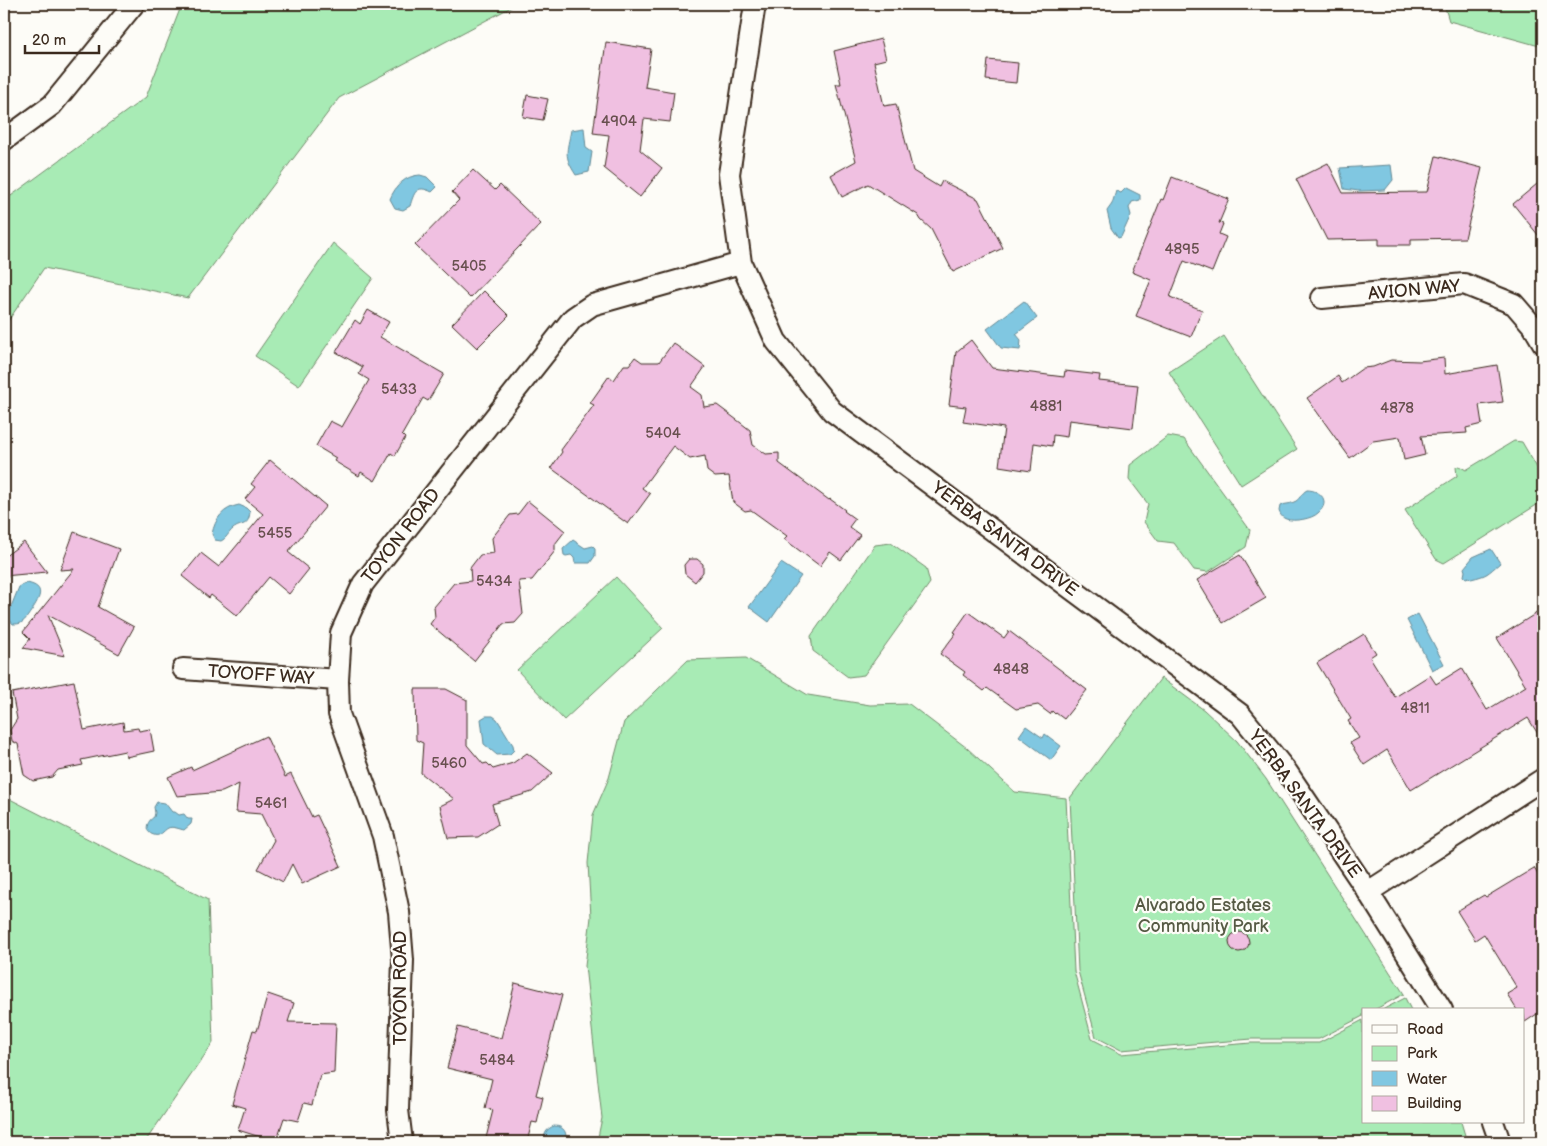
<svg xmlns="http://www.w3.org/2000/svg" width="1547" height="1146" viewBox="0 0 1547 1146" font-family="'Balsamiq Sans',sans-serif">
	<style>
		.green { fill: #a8ebb5; stroke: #728a6a }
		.water { fill: #80c7e1; stroke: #648893 }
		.building { fill: #f0c0e1; stroke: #3b2a1e }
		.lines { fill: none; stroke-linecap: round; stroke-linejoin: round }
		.street-casing { stroke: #3b2a1e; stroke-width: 24 }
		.street { stroke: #fdfcf7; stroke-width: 20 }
		.labels { text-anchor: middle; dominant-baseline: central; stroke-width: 4.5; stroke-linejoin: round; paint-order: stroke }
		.number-label { font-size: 15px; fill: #68504f }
		.street-label { font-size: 18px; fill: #3b2a1e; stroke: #fdfcf7 }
		.park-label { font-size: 18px; fill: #565a44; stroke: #fdfcf7 }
	</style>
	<rect width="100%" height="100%" fill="#fdfcf7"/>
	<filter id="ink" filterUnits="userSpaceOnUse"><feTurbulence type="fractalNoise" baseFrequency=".02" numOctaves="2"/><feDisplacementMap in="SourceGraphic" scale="10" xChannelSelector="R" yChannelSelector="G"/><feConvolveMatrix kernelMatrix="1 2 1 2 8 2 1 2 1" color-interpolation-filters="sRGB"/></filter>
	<g filter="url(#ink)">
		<!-- green -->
		<path class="green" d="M182,4h335l-178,94 -151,200 -144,-30 -40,59v-126l142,-104z
			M1444,4h99v43l-94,-26z
			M333,243l40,35 -74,108 -44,-30z
			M1224,336l73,113 -56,36 -72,-113z
			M1168,436l16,3 66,91 -4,17 -38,25 -14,-2 -20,-27 -16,-2 -14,-19 4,-18 -19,-25 1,-14z
			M1514,441l8,1 21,36v23l-99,62 -8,-4 -31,-49 52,-34 -1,-9 3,-1 7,4z
			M891,543l35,25 4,15 -66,92 -16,2 -35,-26 -2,-15 64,-91z
			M616,577l47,51 -99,92 -47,-50z
			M746,658l62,37 62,10 39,-1 58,44 48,44 51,6 8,173 18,68 29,15 130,-11h68l44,-23v102h98l6,20h-870l5,-24 -17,-152 6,-49 -3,-54 5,-48 16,-37 15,-56 64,-62z
			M1161,678l43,32 33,31 29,38 138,215 -30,16h-11v6l-44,23h-67l-131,11 -25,-13 -18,-66 -8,-173z
			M4,796l204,104 5,143 -68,99h-141z
			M1405,998l6,12h-29z"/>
		<!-- water -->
		<path class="water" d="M584,128l2,20 6,4 -3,20 -13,3c-13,-20 -9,-23 -5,-45z
			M1391,165l2,15 -8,10 -26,1 -15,-2 -4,-21z
			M420,175l7,2 10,10 -5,5c-16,-8 -18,1 -22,14l-7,4 -8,-2 -5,-9c6,-14 15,-23 30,-24z
			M1126,188l14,7v5l-8,2 -3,6 2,7 -10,22 -3,1 -7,-10 -4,-17 5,-7 4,-13 5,2z
			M1024,301l13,17 -21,16 5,6 -1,10 -19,-2 -14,-19z
			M1307,490c14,0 24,12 11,23 -6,6 -24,9 -32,6 -4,-1 -6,-5 -7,-8l1,-5c5,-3 9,-1 14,-4 6,-2 7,-9 13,-12z
			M239,505l7,3 4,4c-2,16 -8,10 -17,17 -5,4 -6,9 -12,12l-6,-1 -3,-6c3,-15 11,-26 27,-29z
			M573,540l12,8 8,-2 2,2v8l-5,7h-15l-1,-5 -3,-3 -5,1 -2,-1 -1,-6z
			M1491,549l9,14c-13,11 -12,12 -29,16l-2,-2 -3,1 -2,-2 1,-5 -1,-3 9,-11z
			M781,563l20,13 -32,46 -20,-15z
			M27,583c19,4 13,14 5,27 -3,4 -6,10 -11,13 -3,1 -4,1 -8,1l-4,-5 -1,-5 11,-27z
			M1418,614l26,50 -12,6 -25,-50z
			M486,716h7l4,3 16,26 1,5 -4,4 -13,1 -13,-11 -3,-25z
			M1026,726l17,12 2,-4 16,12 -10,14 -32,-24z
			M157,802l8,1 7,9h3l4,3 5,-1 4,5h4l-1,5 -7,6c-5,-1 -11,-4 -16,-2 -5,3 -8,9 -14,7 -11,-3 -7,-14 0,-18l1,-4 -1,-6z
			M554,1126c10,0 14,7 11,16h-21c0,-8 2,-13 10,-16z"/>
		<!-- building -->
		<path class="building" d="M881,39l5,20 -12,3 10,44 12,-2 17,67 26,16 3,-6 36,18 25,49 -50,24 -22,-43 -10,-9 -3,-5 -50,-31 -26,13 -11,-22 25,-14 -20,-77h5l-7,-33z
			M606,42l45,7 -6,38 29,5 -4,30 -26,-3 -4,31 22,18 -22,29 -36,-29 5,-33 -16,-2z
			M988,60l30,3 -2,20 -30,-3z
			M527,95l21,4 -5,21 -20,-3z
			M1436,156l46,12 -17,70 -54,1v6h-32v-6l-52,1 -31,-61 32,-16 15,30 84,-1z
			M473,170l22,20 5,-5 41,39 -71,74 -55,-53 44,-45 -7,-8z
			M1172,177l57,22 -10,24 4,1 -4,10 7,3 -14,35 -28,-11 -14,36 32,13 -11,27 -55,-21 15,-36 -19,-8 29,-73 2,1z
			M1543,179v62l-30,-37z
			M484,291l25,25 -32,32 -25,-24z
			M368,310l21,12 -9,15 64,37 -16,27 -5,-3 -21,37 3,3 -10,18 -4,-3 -16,28 -14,-9 -2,4 -25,-15 2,-3 -20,-12 14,-25 12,6 27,-47 -10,-6 4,-7 -27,-15 19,-32 5,4z
			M971,340l21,28 72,9 1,-6 35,4 -1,6 39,4 -5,43 -64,-8 -2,17 -14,-2 -1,11 -18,-3 -3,28 -32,-5 5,-38 -41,-6 3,-15 -17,-2 7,-53z
			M673,343l32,24 -14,20 11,8 2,12 13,-2 24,18 9,7 3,15 13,9 13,-1v10l50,37 1,-1 15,11 -1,1 11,8 -6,8 11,8 -19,25 -11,-8 -10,14 -36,-27 3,-3 -36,-26 -6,1 -12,-9 -4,-26 -14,1 -8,-6 -2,-15 -15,3 -17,-13 -31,42 8,6 -22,30 -77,-56 11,-16 -1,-2 33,-45 -4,-2 19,-27 5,4 10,-15h5l6,-8 7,5h17z
			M1444,358l1,16 52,-9 6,37 -24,3 3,19 -16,4 1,5 -46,3 4,19 -21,5 -4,-23 -27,4 -23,17 -43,-60 31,-22 4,7 21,-15 10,-1 18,-7 28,1z
			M270,460l56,46 -38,46 21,17 -20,25 -20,-17 -32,39 -26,-21 -2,3 -27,-22 19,-23 18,14 44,-53 -18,-15 10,-12 -4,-3z
			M528,501l37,30 -10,13v7l-23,29 -13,1 4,33 -8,9 -12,1 -29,37 -44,-37 5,-7 -1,-10 20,-24 17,-2 -1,-13 10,-13 14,-2 -2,-15 18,-23 8,-1z
			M74,532l45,17 -21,58 36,20 -15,27 -71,-39 17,41 -42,-8 7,-9 -7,-7 51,-63 -14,1z
			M24,542l23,30 -43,4v-19z
			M1240,555l26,43 -43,25 -26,-43z
			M689,559h8l6,5v8l-8,10 -10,-8 -1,-9z
			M1543,609v133l-15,-24 -117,72 -24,-40 -23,15 -14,-22 9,-5 -11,-17 3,-2 -34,-56 47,-29 12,19 -6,4 25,40 35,-22 6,9 26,-16 25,42 39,-24 -29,-48z
			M968,612l36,26 5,-7 78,59 -23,29 -8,-6 -1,1 -3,-3 -2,3 -12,-9 -22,4 -29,-21 -3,3 -21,-16 2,-3 -25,-18 16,-21 -2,-1z
			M74,681l10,49 39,-8 1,8 14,-2 1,3 11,-2 4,22 -28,6 -1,-6 -44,9 2,5 -25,5 -6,7 -19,4 -9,-6 -6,-31 -6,-3 -2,-11 7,-11 -5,-26z
			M415,689h31l21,11v45l16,19 4,-1 6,6 20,-6 14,-10 26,20 -21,19 -40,12 6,20 -20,13 -30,1 -8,-32 14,-7 -33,-26 2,-30 -7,-3z
			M266,736l19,41 6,-3 21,43 5,-2 24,51 -39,18 -10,-20 -9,18 -25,-13 16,-29 -13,-26 -25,-2 3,-28 -17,8 -45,4 -9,-19 23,-10 1,3z
			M1534,868l9,15v127l-18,12 -2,-12h-6l-10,-16 10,-6 -33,-54 -9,6 -18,-29 27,-16 2,2z
			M1229 942a10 10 0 1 1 20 0a10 10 0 1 1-20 0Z
			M515,983l47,12 -26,100 7,2 -6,26 -5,-1 -5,20h-42l8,-32 -8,-2 7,-29 -45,-11 11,-41 43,11z
			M268,994l26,9 -6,19 48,1 -2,50 -14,2 -8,30 -8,-2 -6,18 -14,-3 -8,24 -38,-12 7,-22 -13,-4 21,-74 4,1z"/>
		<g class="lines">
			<!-- street casing -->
			<g class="street-casing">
				<path id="street" d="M755,4l-26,170 12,89 35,78 56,70 408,303 47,58 81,120 74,118
					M4,140l48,-35 82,-101
					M1322,298l142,-14 50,20 19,22 10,17
					M183,669l155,11
					M1368,892l175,-113
					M1493,1122l7,20
					M402,1142l-4,-32 5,-150 -4,-48 -16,-76 -44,-122 -1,-34 3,-47 22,-49 210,-266 19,-13 149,-42"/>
			</g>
			<!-- street -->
			<use href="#street" class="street"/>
		</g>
	</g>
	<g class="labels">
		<!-- number labels -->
		<g class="number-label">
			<text x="619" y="121">4904</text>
			<text x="1182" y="249">4895</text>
			<text x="469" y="266">5405</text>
			<text x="399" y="389">5433</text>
			<text x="1046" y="406">4881</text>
			<text x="1397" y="408">4878</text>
			<text x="663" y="433">5404</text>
			<text x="275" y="533">5455</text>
			<text x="494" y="581">5434</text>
			<text x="1011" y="669">4848</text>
			<text x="1415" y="708">4811</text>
			<text x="449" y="763">5460</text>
			<text x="271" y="803">5461</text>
			<text x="497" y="1060">5484</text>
		</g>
		<!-- street labels -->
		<g class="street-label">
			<text transform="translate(1414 290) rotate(-5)">AVION WAY</text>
			<text transform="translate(401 536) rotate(-52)">TOYON ROAD</text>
			<text transform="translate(1005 539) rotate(37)">YERBA SANTA DRIVE</text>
			<text transform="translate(261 675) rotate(4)">TOYOFF WAY</text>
			<text transform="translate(1305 804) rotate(54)">YERBA SANTA DRIVE</text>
			<text transform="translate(400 988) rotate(-90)">TOYON ROAD</text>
		</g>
		<!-- park labels -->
		<g class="park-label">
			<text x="1203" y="905">Alvarado Estates<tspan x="1203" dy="21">Community Park</tspan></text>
		</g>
	</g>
	<!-- margin -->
	<rect width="1547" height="1146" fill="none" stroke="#fdfcf7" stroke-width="20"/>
	<rect x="10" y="10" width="1527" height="1126" fill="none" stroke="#3b2a1e" stroke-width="2" filter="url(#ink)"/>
	<!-- legend -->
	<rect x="1362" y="1008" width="162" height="115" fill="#fdfcf7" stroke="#afa8a0"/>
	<rect x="1372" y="1025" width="25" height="8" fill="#fdfcf7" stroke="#afa8a0"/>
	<text x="1407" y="1034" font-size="15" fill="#3b2a1e">Road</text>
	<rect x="1372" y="1046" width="25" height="15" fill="#a8ebb5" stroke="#afa8a0"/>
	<text x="1407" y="1058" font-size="15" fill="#3b2a1e">Park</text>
	<rect x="1372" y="1071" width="25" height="15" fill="#80c7e1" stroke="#afa8a0"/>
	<text x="1407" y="1084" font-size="15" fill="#3b2a1e">Water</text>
	<rect x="1372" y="1096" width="25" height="15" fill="#f0c0e1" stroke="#afa8a0"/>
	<text x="1407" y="1108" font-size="15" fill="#3b2a1e">Building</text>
	<!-- scale -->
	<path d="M25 45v8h74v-8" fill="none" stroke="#3b2a1e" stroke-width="2.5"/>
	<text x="32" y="45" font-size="15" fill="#3b2a1e" stroke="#fdfcf7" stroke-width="4" paint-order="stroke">20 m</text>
</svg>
